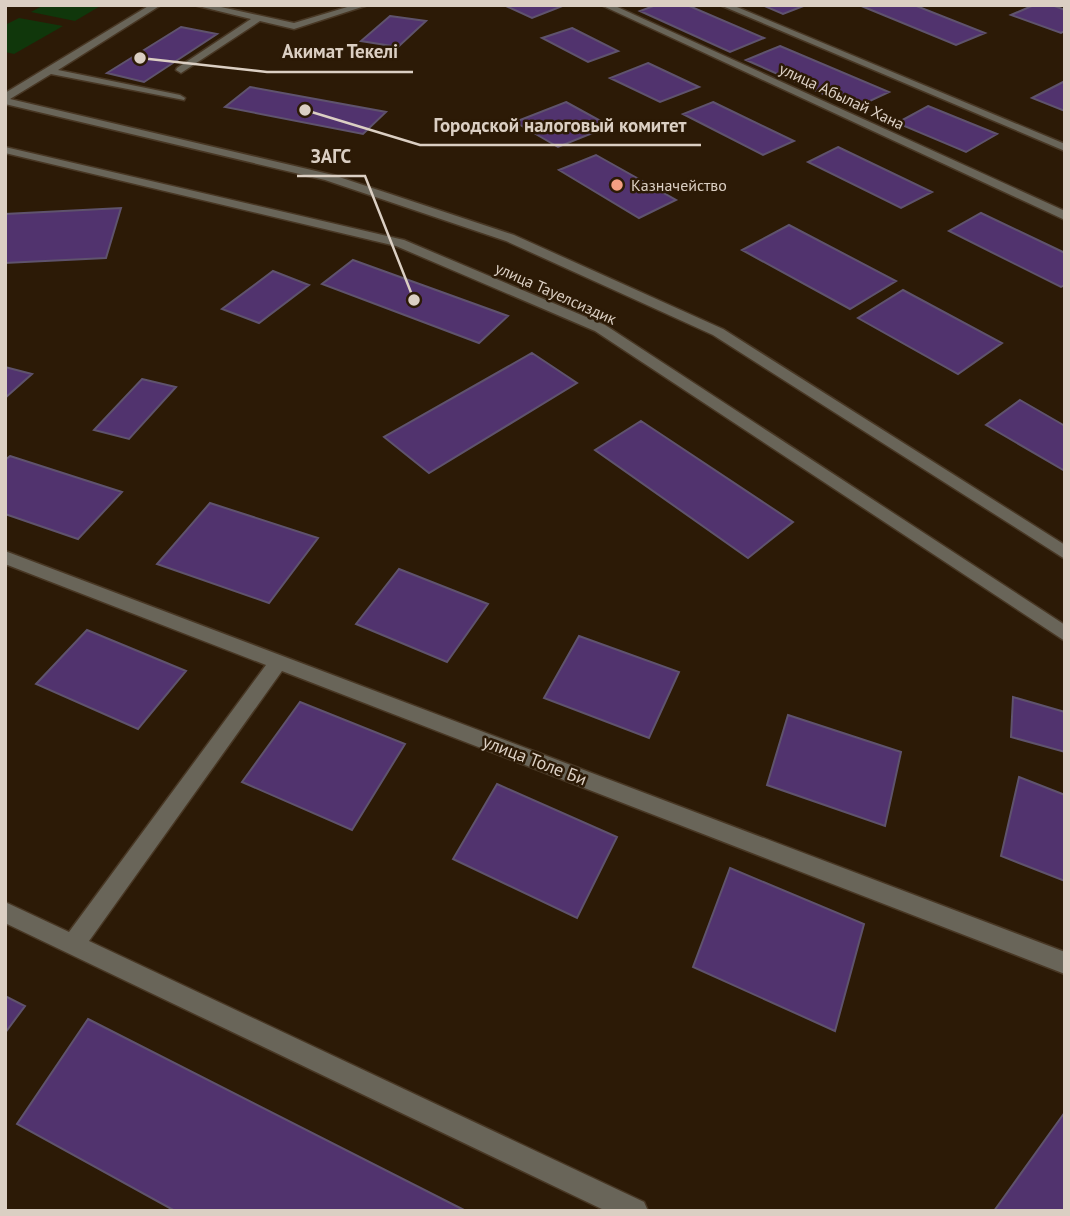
<svg xmlns="http://www.w3.org/2000/svg" width="1070" height="1216" viewBox="0 0 1070 1216" font-family="'PT Sans',sans-serif">
	<style>
		.green { fill: #10370b }
		.building { fill: #51336e; stroke: #5f536d; stroke-width: 2 }
		.lines { fill: none; stroke-linecap: round; stroke-linejoin: round }
		.minor-casing { stroke: #483724; stroke-width: 3 }
		.minor { fill: #696559; fill-rule: evenodd }
		.poi-dot { fill: #f39f83; stroke: #2c1a06; stroke-width: 2.5 }
		.labels { text-anchor: middle; dominant-baseline: central; stroke-width: 5; stroke-linejoin: round; paint-order: stroke }
		.far-street-label { font-size: 16px; fill: #dbcfc3; stroke: #2c1a06 }
		.far-poi-label { font-size: 16px; fill: #dbcfc3; stroke: #2c1a06; text-anchor: start }
		.street-label { font-size: 18px; fill: #dbcfc3; stroke: #2c1a06 }
		.leader { fill: none; stroke: #dbcfc3; stroke-width: 2.5 }
		.callout-dot { fill: #dbcfc3; stroke: #2c1a06; stroke-width: 2.5 }
		.callout-label { font-size: 19px; text-anchor: middle; font-weight: bold; fill: #dbcfc3; stroke: #2c1a06; stroke-width: 5; stroke-linejoin: round; paint-order: stroke }
	</style>
	<rect width="100%" height="100%" fill="#2c1a06"/>
	<!-- green -->
	<path class="green" d="M44,5h58l-27,16 -44,-9z
		M19,18l44,8 -49,28 -9,-2v-27z"/>
	<!-- building -->
	<path class="building" d="M504,5h51l5,2 -28,11z
		M656,5h31l77,33 -34,14 -90,-41z
		M762,5h44l-23,9z
		M859,5h55l71,28 -29,12z
		M1034,5h18l13,5v21l-4,2 -50,-18z
		M390,16l36,5 -28,26 -37,-6z
		M181,27l36,7 -73,48 -37,-9z
		M572,28l46,23 -30,11 -46,-24z
		M780,46l109,46 -34,16 -109,-48z
		M648,63l51,24 -39,15 -50,-24z
		M1065,81v30l-33,-13z
		M250,87l136,25 -23,22 -138,-27z
		M566,102l44,24 -52,21 -43,-25z
		M713,102l81,39 -31,14 -80,-41z
		M928,106l69,28 -31,18 -69,-29z
		M838,147l94,45 -31,16 -93,-46z
		M596,155l80,45 -37,18 -80,-48z
		M121,208l-15,50 -101,5v-49z
		M981,213l84,40v32l-4,2 -112,-56z
		M789,225l107,56 -46,28 -108,-59z
		M353,260l155,56 -29,27 -157,-59z
		M273,271l36,14 -50,38 -37,-14z
		M903,290l99,53 -44,31 -100,-56z
		M532,353l45,30 -148,90 -45,-36z
		M5,367l27,7 -27,24z
		M142,379l34,8 -47,52 -35,-9z
		M1020,400l45,26v45l-79,-46z
		M641,421l152,101 -45,36 -153,-108z
		M10,456l112,36 -44,47 -73,-25v-54z
		M210,503l108,35 -49,65 -112,-39z
		M399,569l89,35 -41,58 -91,-38z
		M87,630l99,41 -48,58 -102,-45z
		M579,636l100,36 -30,66 -105,-40z
		M1013,697l52,15v40l-54,-15z
		M300,702l105,42 -53,86 -110,-48z
		M788,715l113,37 -16,74 -118,-41z
		M1019,777l46,18v86l-64,-25z
		M497,784l120,53 -40,81 -124,-59z
		M730,868l134,56 -29,107 -142,-64z
		M5,996l20,10 -20,27z
		M88,1019l378,192h-291l-158,-87z
		M1065,1112v99h-71z"/>
	<g class="lines">
		<!-- minor casing -->
		<g class="minor-casing">
			<path id="minor" d="M150,5h11l-103,65 122,25 5,3 -1,2 -133,-26 -41,25 323,76 181,60 209,94 342,216v14l-352,-224 -207,-94 -181,-61 -320,-76v-11z
				M194,5h18l82,18 60,-18h14l-74,24 -34,-8 -79,52 -5,-3 1,-2 74,-49z
				M601,5h12l452,206v9z
				M720,5h12l333,139v7z
				M5,147l399,93 201,85 460,300v16l-470,-310 -199,-85 -391,-93z
				M5,551l1060,401v22l-783,-303 -193,270 555,261 4,9h-42l-601,-288v-21l64,30 197,-267 -261,-101z"/>
		</g>
		<!-- minor -->
		<use href="#minor" class="minor"/>
	</g>
	<!-- markers -->
	<circle class="poi-dot" cx="617" cy="185" r="7"/>
	<g class="labels">
		<!-- far-street labels -->
		<g class="far-street-label">
			<text transform="translate(842 96) rotate(25)">улица Абылай Хана</text>
			<text transform="translate(556 293) rotate(24)">улица Тауелсиздик</text>
		</g>
		<!-- far-poi labels -->
		<g class="far-poi-label">
			<text x="631" y="185">Казначейство</text>
		</g>
		<!-- street labels -->
		<g class="street-label">
			<text transform="translate(535 760) rotate(21)">улица Толе Би</text>
		</g>
	</g>
	<!-- callouts -->
	<path class="leader" d="M140 58L267 72H413M305 110L420 145H701M414 300L365 176H297"/>
	<g class="callout-dot">
		<circle cx="140" cy="58" r="7"/>
		<circle cx="305" cy="110" r="7"/>
		<circle cx="414" cy="300" r="7"/>
	</g>
	<g class="callout-label">
		<text x="340" y="58">Акимат Текелі</text>
		<text x="560" y="132">Городской налоговый комитет</text>
		<text x="331" y="163">ЗАГС</text>
	</g>
	<!-- border -->
	<rect width="1070" height="1216" fill="none" stroke="#dbcfc3" stroke-width="14"/>
</svg>
